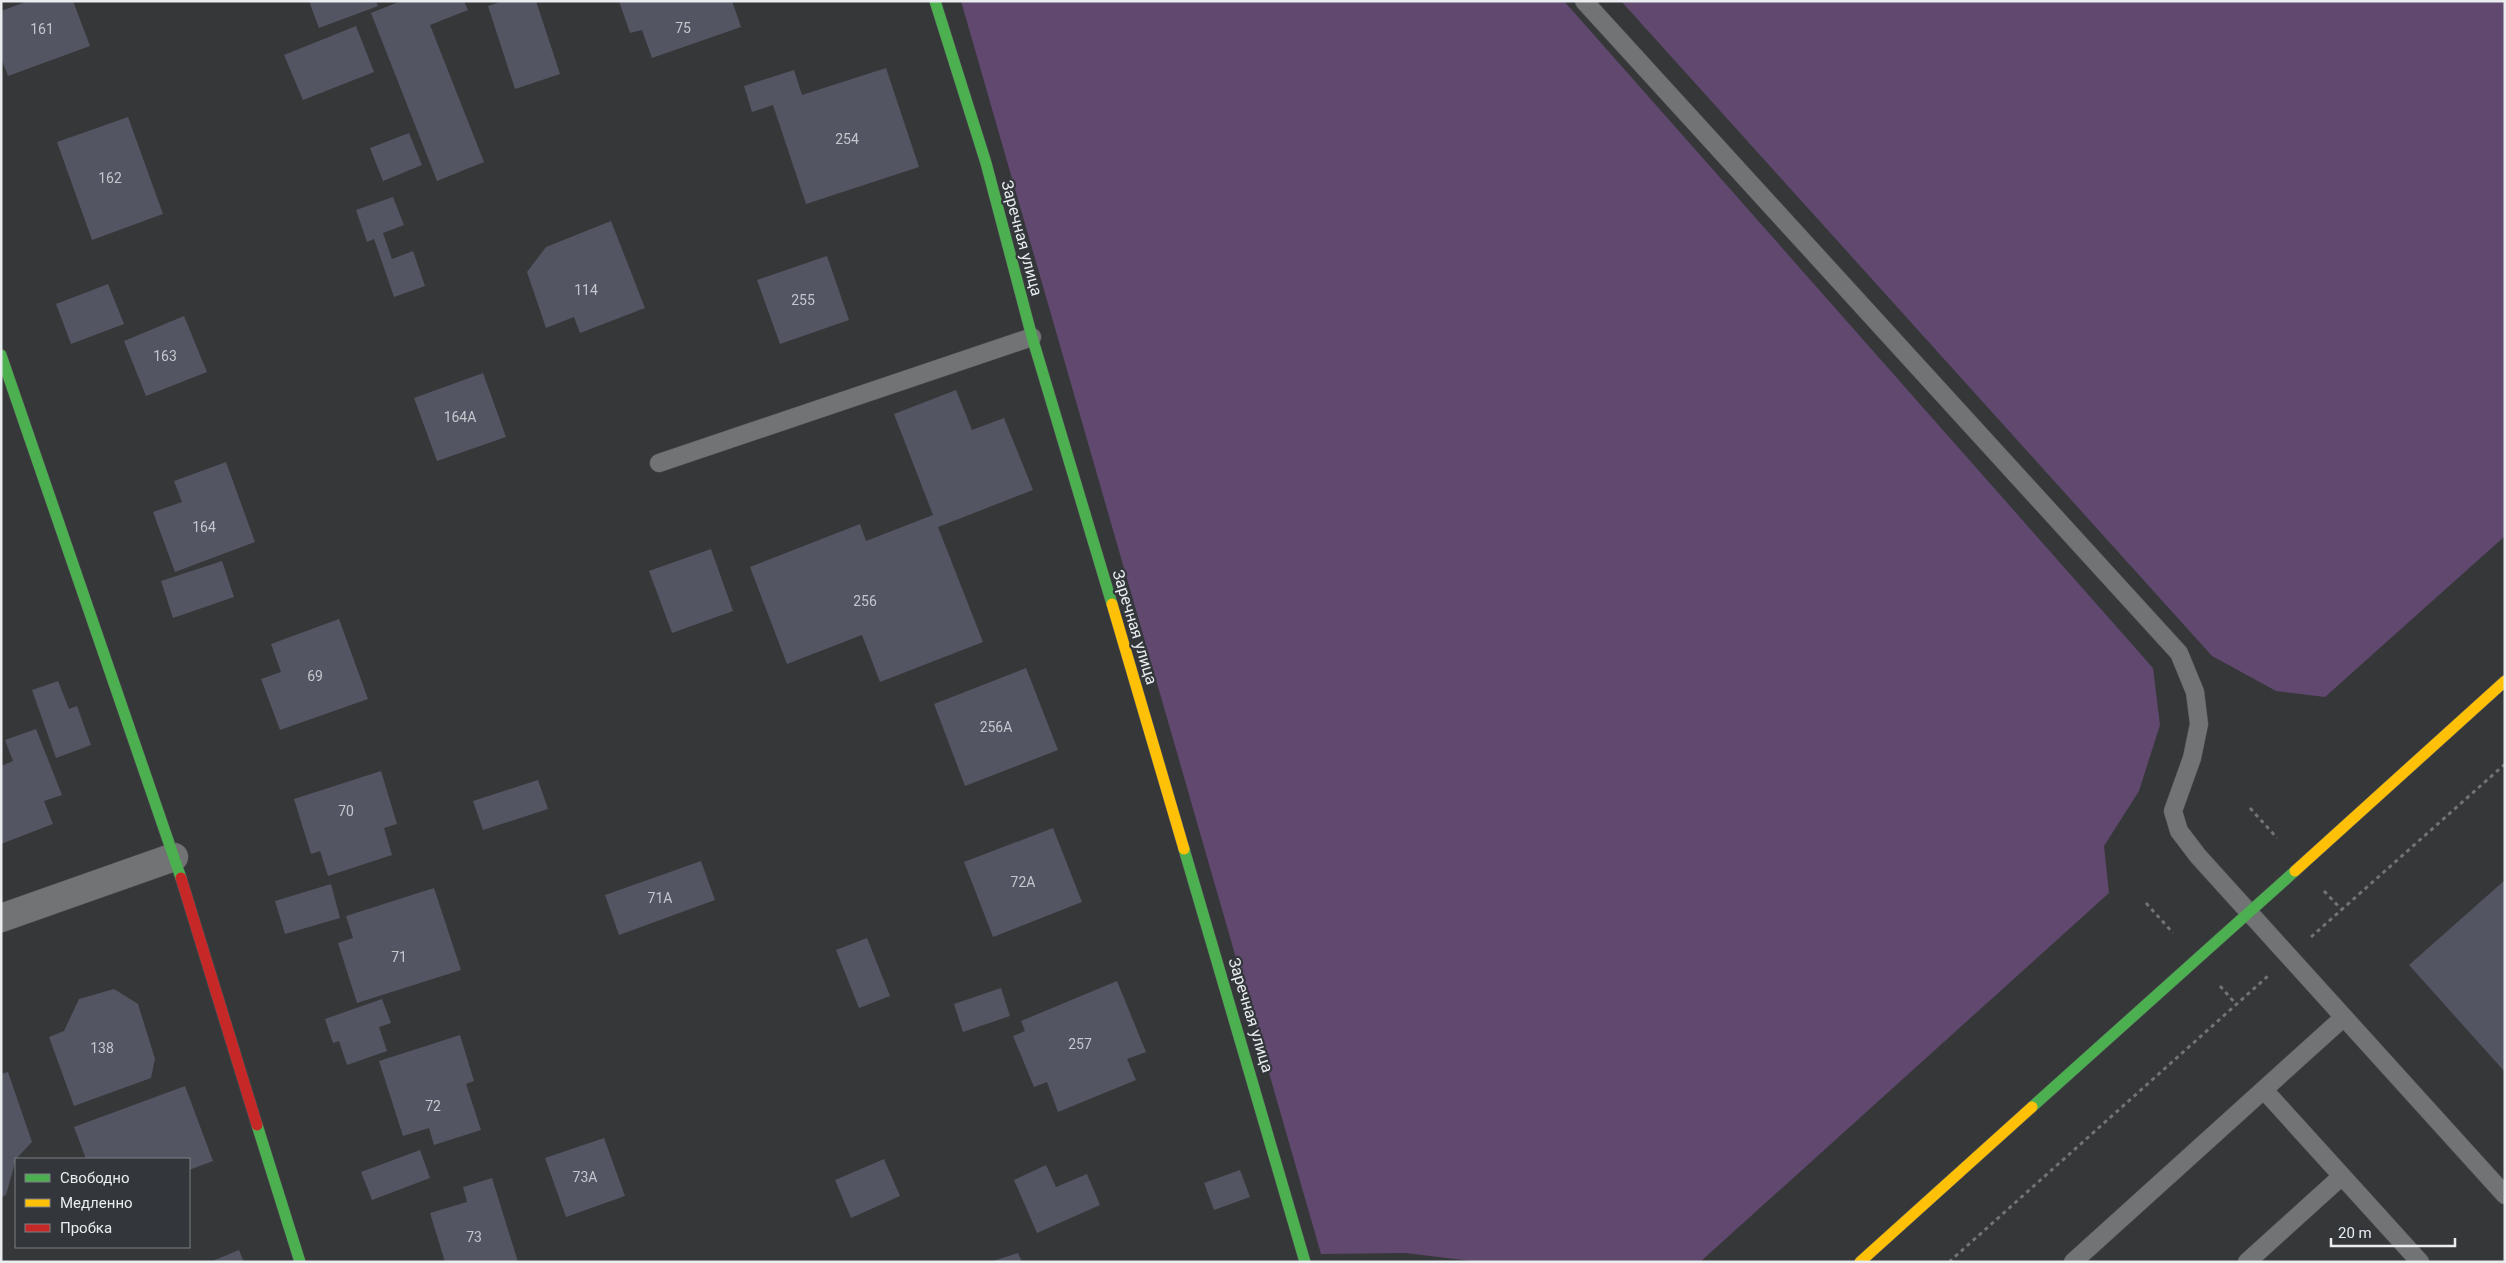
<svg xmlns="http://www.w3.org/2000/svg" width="2506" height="1263" viewBox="0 0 2506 1263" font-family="Roboto,sans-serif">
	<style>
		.green { fill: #60486e }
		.building { fill: #545563 }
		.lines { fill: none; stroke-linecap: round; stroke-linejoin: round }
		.lane-casing { stroke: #535456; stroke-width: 19 }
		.street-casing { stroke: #535456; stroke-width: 29 }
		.fast-casing { stroke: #535456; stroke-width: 12 }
		.slow-casing { stroke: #535456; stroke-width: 12 }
		.jam-casing { stroke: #535456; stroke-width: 12 }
		.path { stroke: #727374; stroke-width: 3; stroke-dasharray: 4 4; stroke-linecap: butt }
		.lane { stroke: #717374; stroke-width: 18 }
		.street { stroke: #717374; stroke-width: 28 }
		.fast { stroke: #4caf50; stroke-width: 11 }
		.slow { stroke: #ffc107; stroke-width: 11 }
		.jam { stroke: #c62828; stroke-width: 11 }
		.labels { text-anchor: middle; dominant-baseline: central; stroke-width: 4.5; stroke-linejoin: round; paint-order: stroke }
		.number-label { font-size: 14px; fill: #c4c7cc }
		.street-label { font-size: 16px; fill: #eaedef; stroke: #33373b }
	</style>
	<rect width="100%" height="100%" fill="#353739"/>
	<!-- green -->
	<path class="green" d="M961,1h603l589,667 7,57 -21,66 -35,55 5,47 -409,369h-220l-75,-9 -84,1z
		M1621,1h884v535l-180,161 -49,-6 -64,-35z"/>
	<!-- building -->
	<path class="building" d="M28,1h45l17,45 -82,30 -7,-18v-47z
		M309,1h67l2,5 -59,22z
		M401,1h63l4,9 -38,15 54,137 -47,19 -66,-168z
		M503,1h33l24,73 -45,15 -27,-83z
		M619,1h113l9,26 -89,31 -10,-28 -12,3z
		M356,26l18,46 -71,28 -19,-45z
		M886,68l33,99 -113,37 -33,-99 -21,7 -8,-26 50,-16 8,25z
		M128,117l35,97 -71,26 -35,-98z
		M409,133l13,32 -39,16 -13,-33z
		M393,197l11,28 -21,8 9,26 21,-8 12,35 -31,11 -20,-58 -7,3 -11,-32z
		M611,221l34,87 -65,25 -6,-16 -28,11 -19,-56 19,-25z
		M827,256l22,64 -69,24 -23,-64z
		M108,284l16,40 -53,20 -15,-40z
		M184,316l23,56 -61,24 -22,-55z
		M483,373l23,64 -69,24 -23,-63z
		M956,390l16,40 32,-12 29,72 -95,37 45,115 -103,40 -18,-47 -75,29 -37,-97 110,-43 6,17 67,-26 -39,-101z
		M226,462l29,80 -80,30 -22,-60 29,-10 -8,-21z
		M711,549l22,62 -61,22 -23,-62z
		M222,561l12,36 -61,21 -12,-37z
		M339,619l29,80 -88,31 -19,-51 20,-7 -10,-28z
		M1026,668l32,82 -93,36 -31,-82z
		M58,681l11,28 8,-3 14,39 -35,13 -24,-68z
		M36,729l26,66 -18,6 9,23 -52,20v-78l12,-5 -8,-21z
		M381,771l16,53 -13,4 8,27 -64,21 -8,-25 -9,3 -17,-55z
		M538,780l10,29 -65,21 -10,-29z
		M1053,828l29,74 -89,35 -29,-75z
		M701,861l14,39 -96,35 -14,-40z
		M2505,880v192l-96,-107z
		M331,884l9,34 -55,16 -10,-33z
		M434,888l27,82 -104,33 -19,-60 15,-5 -7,-22z
		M867,938l23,58 -31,12 -23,-58z
		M1117,981l29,71 -19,7 9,21 -78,32 -11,-30 -13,5 -21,-51 12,-5 -4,-10z
		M1001,988l9,28 -47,16 -9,-28z
		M114,989l24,15 17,55 -4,19 -77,28 -25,-69 15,-6 15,-32z
		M382,999l9,24 -12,4 8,24 -40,14 -8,-24 -6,2 -8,-24z
		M460,1035l14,46 -8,3 15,46 -47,15 -5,-17 -26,8 -24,-75z
		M8,1072l24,70 -16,17 -10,36 -5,2v-123z
		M185,1086l28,75 -24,9v-11h-103l-12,-32z
		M604,1138l21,58 -59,21 -21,-59z
		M420,1150l10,28 -58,22 -11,-28z
		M884,1159l16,37 -49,22 -16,-38z
		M1046,1165l10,22 31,-13 13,31 -63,28 -23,-53z
		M1240,1170l10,27 -36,13 -10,-27z
		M492,1178l26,84h-73l-15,-49 37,-11 -4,-15z
		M239,1250l5,12h-34z
		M1018,1253l4,9h-28l-1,-1z"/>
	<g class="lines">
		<!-- lane casing -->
		<g class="lane-casing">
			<path id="lane" d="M1584,1l595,652 16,39 4,32 -7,34 -19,53 6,20 19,25 307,339
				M659,463l373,-126
				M2264,1090l156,172
				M2073,1262l271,-245
				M2247,1262l95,-86"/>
		</g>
		<!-- street casing -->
		<g class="street-casing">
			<path id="street" d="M1,918l173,-61"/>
		</g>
		<!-- fast casing -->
		<g class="fast-casing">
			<path id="fast" d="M935,1l51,162 46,174 80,267
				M1,355l180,523
				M1184,849l121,413
				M2032,1107l263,-236
				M257,1125l43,137"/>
		</g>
		<!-- slow casing -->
		<g class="slow-casing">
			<path id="slow" d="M1112,604l72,245
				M2295,871l210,-190
				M1860,1262l172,-155"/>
		</g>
		<!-- jam casing -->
		<g class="jam-casing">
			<path id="jam" d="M181,878l76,247"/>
		</g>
		<!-- path -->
		<path class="path" d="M2250,808l27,30
			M2324,891l18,19
			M2146,903l27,30
			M2311,937l194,-173
			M2220,986l16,18
			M1949,1262l319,-286"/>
		<!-- lane -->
		<use href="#lane" class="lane"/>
		<!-- street -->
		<use href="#street" class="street"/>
		<!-- fast -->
		<use href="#fast" class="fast"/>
		<!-- slow -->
		<use href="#slow" class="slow"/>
		<!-- jam -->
		<use href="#jam" class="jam"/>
	</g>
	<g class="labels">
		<!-- number labels -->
		<g class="number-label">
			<text x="683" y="28">75</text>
			<text x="42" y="29">161</text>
			<text x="847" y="139">254</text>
			<text x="110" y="178">162</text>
			<text x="586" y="290">114</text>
			<text x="803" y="300">255</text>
			<text x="165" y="356">163</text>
			<text x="460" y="417">164А</text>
			<text x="204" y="527">164</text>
			<text x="865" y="601">256</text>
			<text x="315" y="676">69</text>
			<text x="996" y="727">256А</text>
			<text x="346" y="811">70</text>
			<text x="1023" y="882">72А</text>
			<text x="660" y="898">71А</text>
			<text x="399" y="957">71</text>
			<text x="1080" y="1044">257</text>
			<text x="102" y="1048">138</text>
			<text x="433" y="1106">72</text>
			<text x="585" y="1177">73А</text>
			<text x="474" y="1237">73</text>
		</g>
		<!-- street labels -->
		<g class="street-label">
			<text transform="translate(1022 238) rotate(75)">Заречная улица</text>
			<text transform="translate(1135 627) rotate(73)">Заречная улица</text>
			<text transform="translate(1251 1015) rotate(73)">Заречная улица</text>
		</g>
	</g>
	<!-- border -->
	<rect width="2506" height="1263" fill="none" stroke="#eaedef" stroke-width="5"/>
	<!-- legend -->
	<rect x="15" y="1158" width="175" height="90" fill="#33373b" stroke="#7c8083"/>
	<rect x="25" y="1174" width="25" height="8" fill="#4caf50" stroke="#7c8083"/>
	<text x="60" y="1183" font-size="15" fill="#eaedef">Свободно</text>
	<rect x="25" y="1199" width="25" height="8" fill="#ffc107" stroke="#7c8083"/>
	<text x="60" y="1208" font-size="15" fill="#eaedef">Медленно</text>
	<rect x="25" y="1224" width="25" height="8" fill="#c62828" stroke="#7c8083"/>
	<text x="60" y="1233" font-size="15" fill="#eaedef">Пробка</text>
	<!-- scale -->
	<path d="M2331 1238v8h124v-8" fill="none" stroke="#eaedef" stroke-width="2.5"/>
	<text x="2338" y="1238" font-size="15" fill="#eaedef" stroke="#33373b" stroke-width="4" paint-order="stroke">20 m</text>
</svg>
